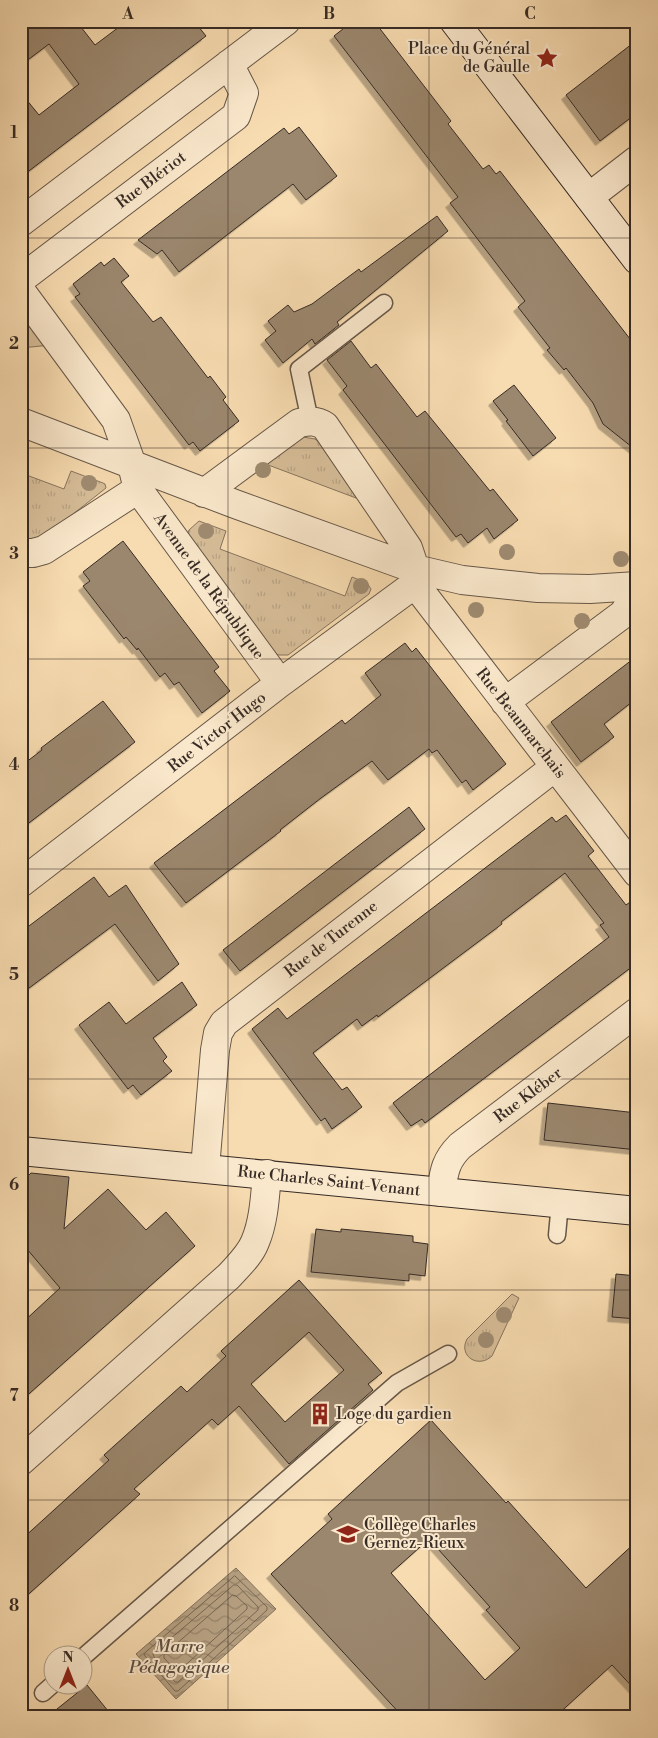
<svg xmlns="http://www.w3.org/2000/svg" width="658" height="1738" viewBox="0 0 658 1738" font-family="'Libre Bodoni',serif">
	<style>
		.grass { fill: url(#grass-tufts); stroke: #87745f }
		.water { fill: url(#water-waves); stroke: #83715c }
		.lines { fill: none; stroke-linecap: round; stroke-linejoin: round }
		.shore { stroke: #766653; stroke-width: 1 }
		.building { fill: #9b876e; stroke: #372b25; fill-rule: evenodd; filter: url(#shadow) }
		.lane-casing { stroke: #675748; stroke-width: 19 }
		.street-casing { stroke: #675748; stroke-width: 30 }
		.secondary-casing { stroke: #372b25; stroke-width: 30 }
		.lane { stroke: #fae8cc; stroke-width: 16 }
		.street { stroke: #fae8cc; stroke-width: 28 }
		.secondary { stroke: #fae8cc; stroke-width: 28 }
		.tree { fill: #9f8b71 }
		.grid { fill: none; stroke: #372b25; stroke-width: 1; stroke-opacity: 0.55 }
		.labels { text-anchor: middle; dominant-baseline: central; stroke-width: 4; stroke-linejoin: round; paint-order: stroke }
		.poi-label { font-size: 16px; fill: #372b25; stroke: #fae8cc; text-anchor: start }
		.street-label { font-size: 16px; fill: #372b25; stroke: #fae8cc }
		.water-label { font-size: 18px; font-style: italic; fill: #5d4e41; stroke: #fae8cc }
		.neatline { fill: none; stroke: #372b25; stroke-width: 2 }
		.grid-label { font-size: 16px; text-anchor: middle; font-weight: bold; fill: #372b25 }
	</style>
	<defs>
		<pattern id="grass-tufts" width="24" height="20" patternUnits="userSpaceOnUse" patternTransform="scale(1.25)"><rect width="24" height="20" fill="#d7be99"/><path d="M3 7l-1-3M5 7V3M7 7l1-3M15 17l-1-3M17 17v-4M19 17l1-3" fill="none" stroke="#b9a384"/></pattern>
		<pattern id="water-waves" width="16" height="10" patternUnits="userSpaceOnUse" patternTransform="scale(1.25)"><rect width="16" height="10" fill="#b6a081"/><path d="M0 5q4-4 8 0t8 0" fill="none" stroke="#958369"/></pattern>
		<filter id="shadow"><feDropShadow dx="-4.5" dy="4.5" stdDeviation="0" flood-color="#0004"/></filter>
	</defs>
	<rect width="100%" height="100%" fill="#f8dcb1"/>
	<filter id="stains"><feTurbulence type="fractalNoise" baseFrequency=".004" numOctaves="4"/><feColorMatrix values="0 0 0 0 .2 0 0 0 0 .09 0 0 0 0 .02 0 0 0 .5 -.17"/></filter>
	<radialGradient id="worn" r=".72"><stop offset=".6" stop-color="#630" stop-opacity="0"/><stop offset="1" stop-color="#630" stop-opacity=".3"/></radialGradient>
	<!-- grass -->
	<path class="grass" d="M21,307l30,38 -30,3z
		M303,437l12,2 9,7 31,45 1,7 -93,-35z
		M71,471l32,12 2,1 1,4 -67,53 -18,2v-70l43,16z
		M199,521l27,10 -6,18 125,47 7,-19 15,6 4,6 -2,5 -81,61h-9l-6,-2 -86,-118 2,-5z
		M512,1294l7,4 -27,58c-14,13 -34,0 -25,-17z"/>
	<!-- water -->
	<path class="water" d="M236,1568l40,41 -100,90 -40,-45z"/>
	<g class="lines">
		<!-- shore -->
		<path class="shore" d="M235,1576l32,31v3l-89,81h-3l-30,-35 -1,-2z
			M234,1585h3l21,22v3l-80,72h-3l-21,-25 -1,-3z
			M233,1595l3,1 11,10v3l-68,62h-3l-12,-13v-3z"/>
	</g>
	<!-- building -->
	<path class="building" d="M21,21h58l-2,1 18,23 32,-24h67l12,15 -185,141v-84l18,22 40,-31 -30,-40 -28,21z
		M353,21h21l77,100 -3,3 35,45 6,-4 7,9 4,-3 137,177v103l-34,-27 -10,-21 -27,-35 -2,2 -17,-20 3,-2 -32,-41 7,-6 -75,-98 8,-6 -124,-161z
		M637,40v73l-37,28 -34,-46z
		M299,127l38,49 -31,24 -13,-16 -114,88 -17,-22 -5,4 -19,-14 146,-112 5,6z
		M437,216l11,15 -111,91 2,3 -24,19 -3,-5 -29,24 -18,-23 11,-9 -8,-10 20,-16 6,7 18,-8 47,-35 2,3z
		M114,258l15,18 -8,6 32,40 8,-5 47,61 2,-2 16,21 -3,3 16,21 -39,30 -7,-9 -4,3 -114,-148 5,-3 -7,-10 28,-22 3,4z
		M351,341l20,27 5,-4 41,53 8,-6 65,80 3,-2 25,31 -24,19 -7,-11 -19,15 -7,-9 -5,3 -113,-147 4,-4 -20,-26z
		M514,385l42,53 -23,18 -27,-35 2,-1 -15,-19z
		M123,541l96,126 -5,4 16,20 -28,22 -23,-31 -5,3 -9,-12 -5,4 -22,-29 -1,2 -11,-13 -2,2 -41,-53 7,-5 -7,-9z
		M405,643l7,9 4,-4 90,116 -33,26 -7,-10 -4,3 -25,-33 -5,3 -3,-4 -41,31 -16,-19 -51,37 -41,32 1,1 -95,72 -32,-40 188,-143 3,4 36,-29 -16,-22z
		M637,656v42l-33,26 10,13 -33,25 -30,-40z
		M103,701l32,41 -114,87v-63l21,-16 -1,-2z
		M409,807l16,22 -185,142 -17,-21z
		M566,815l28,36 -6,5 38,49 11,-8v66l-212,160 -3,-4 -11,7 -18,-23 216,-166 -9,-12 4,-2 -39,-50 -64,49 1,2 -124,93 -1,-2 -15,11 -5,-7 -44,34 29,37 5,-3 15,20 -30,22 -7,-11 -4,3 -69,-92 26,-21 9,11 265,-202 4,5z
		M94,877l15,20 17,-12 53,79 -21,17 -43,-57 -94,70v-62z
		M182,982l15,23 -44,33 14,19 -4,4 9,10 -31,24 -8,-10 -5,4 -49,-64 30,-23 17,22z
		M548,1103l89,10v37l-93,-10z
		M31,1173l38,4 -5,52 44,-40 38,41 20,-18 29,34 -174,155v-77l39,-36 -39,-46v-59z
		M316,1229l25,3v-3l72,7v6l15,2 -3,32 -16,-2v7l-98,-9z
		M616,1274l21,2v43l-25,-2z
		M299,1280l83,93 -14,11 5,6 -84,74 -50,-58 -21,19 -6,-6 -78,70 6,5 -119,107v-61l88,-80 -5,-5 30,-27 47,-42 6,6 39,-36 -5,-5zM309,1332l35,38 -59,52 -34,-38z
		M431,1420l75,83 2,-2 78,87 51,-47v151l-25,-27 -57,52h-152l-132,-143 61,-55 -4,-5zM429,1539l61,68 -4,3 34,38 -35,32 -94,-107z
		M87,1685l26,32h-66z"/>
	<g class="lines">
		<!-- lane casing -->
		<g class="lane-casing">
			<path id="lane" d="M310,421l-11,-52 85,-66
				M557,1235l3,-32
				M82,1658l315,-275 51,-29
				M43,1693l9,-8"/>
		</g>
		<!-- street casing -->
		<g class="street-casing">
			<path id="street" d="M589,197l48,-37
				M21,222l265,-201
				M21,279l215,-163 8,-23 -15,-29
				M21,291l95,129 16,45 6,24 -94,61 -11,3h-12
				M21,422l214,82 180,65 47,11 76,8 52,1 47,-3
				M138,489l142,194
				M204,493l95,-70c10,-2 17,-3 26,3l83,122 7,21v15l222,289
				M505,702l118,-88 7,-10 3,-18
				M21,883l259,-200 135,-99
				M205,1168l10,-118 3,-17 6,-10 331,-256
				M441,1192c3,-20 4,-31 19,-46l177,-134
				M21,1461l208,-185c9,-10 21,-21 26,-34 9,-21 10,-46 12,-68"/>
		</g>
		<!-- secondary casing -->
		<g class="secondary-casing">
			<path id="secondary" d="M454,21l183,239
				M21,1151l616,60"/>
		</g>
		<!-- lane -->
		<use href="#lane" class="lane"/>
		<!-- street -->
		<use href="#street" class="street"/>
		<!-- secondary -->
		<use href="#secondary" class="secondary"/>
	</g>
	<!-- trees -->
	<g class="tree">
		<circle cx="263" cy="470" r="8"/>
		<circle cx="89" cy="483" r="8"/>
		<circle cx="206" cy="531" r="8"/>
		<circle cx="507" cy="552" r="8"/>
		<circle cx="621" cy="559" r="8"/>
		<circle cx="361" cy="586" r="8"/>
		<circle cx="476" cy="610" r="8"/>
		<circle cx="582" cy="621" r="8"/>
		<circle cx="504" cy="1315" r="8"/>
		<circle cx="486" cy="1340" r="8"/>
	</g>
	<!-- grid -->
	<path class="grid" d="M228,21v1696M429,21v1696M21,238h616M21,448h616M21,659h616M21,869h616M21,1079h616M21,1290h616M21,1500h616"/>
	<!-- icons -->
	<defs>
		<g id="sight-bare" transform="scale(1.725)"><path d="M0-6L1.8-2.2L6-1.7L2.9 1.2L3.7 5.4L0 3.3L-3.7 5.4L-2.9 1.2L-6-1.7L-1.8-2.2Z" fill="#8f2418" stroke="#fae8cc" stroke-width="2.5" paint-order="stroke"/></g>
		<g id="building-bare" transform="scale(1.725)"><path d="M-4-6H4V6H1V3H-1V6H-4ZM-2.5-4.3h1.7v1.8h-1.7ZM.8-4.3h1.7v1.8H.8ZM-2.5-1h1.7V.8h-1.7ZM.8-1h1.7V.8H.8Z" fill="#8f2418" stroke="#fae8cc" stroke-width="2.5" paint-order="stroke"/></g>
		<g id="school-bare" transform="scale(1.725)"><path d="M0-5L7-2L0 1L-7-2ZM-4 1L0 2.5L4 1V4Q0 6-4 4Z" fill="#8f2418" stroke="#fae8cc" stroke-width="2.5" paint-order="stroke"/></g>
	</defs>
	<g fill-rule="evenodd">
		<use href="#sight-bare" x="547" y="58"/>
		<use href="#building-bare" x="320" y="1414"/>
		<use href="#school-bare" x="348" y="1534"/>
	</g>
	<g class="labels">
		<!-- poi labels -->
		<g class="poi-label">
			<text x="530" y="49" text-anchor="end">Place du Général<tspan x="530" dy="18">de Gaulle</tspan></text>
			<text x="336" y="1414">Loge du gardien</text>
			<text x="364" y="1525">Collège Charles<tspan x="364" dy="18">Gernez-Rieux</tspan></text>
		</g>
		<!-- street labels -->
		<g class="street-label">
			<text transform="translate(151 180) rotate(-37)">Rue Blériot</text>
			<text transform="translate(209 586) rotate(54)">Avenue de la République</text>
			<text transform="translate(521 723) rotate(52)">Rue Beaumarchais</text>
			<text transform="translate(217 732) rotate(-38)">Rue Victor Hugo</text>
			<text transform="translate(331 939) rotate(-38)">Rue de Turenne</text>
			<text transform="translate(528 1095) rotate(-37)">Rue Kléber</text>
			<text transform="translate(329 1181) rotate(6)">Rue Charles Saint-Venant</text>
		</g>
		<!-- water labels -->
		<g class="water-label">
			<text x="179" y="1646">Marre<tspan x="179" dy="21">Pédagogique</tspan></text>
		</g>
	</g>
	<!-- margin -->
	<rect width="658" height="1738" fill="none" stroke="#f8dcb1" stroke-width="55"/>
	<!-- north arrow -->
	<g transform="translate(68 1670)"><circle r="24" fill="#fae8cc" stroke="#ac9c89"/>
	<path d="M0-4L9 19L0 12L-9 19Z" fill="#8f2418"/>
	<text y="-8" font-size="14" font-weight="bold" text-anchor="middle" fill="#372b25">N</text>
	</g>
	<rect x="28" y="28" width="602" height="1682" class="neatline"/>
	<g class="grid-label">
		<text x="128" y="19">A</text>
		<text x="329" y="19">B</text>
		<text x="530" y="19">C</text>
		<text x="14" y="138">1</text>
		<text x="14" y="349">2</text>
		<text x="14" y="559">3</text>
		<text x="14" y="770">4</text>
		<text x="14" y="980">5</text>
		<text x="14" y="1190">6</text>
		<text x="14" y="1401">7</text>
		<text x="14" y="1611">8</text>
	</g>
	<rect width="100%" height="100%" filter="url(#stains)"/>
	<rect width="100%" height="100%" fill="url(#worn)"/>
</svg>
